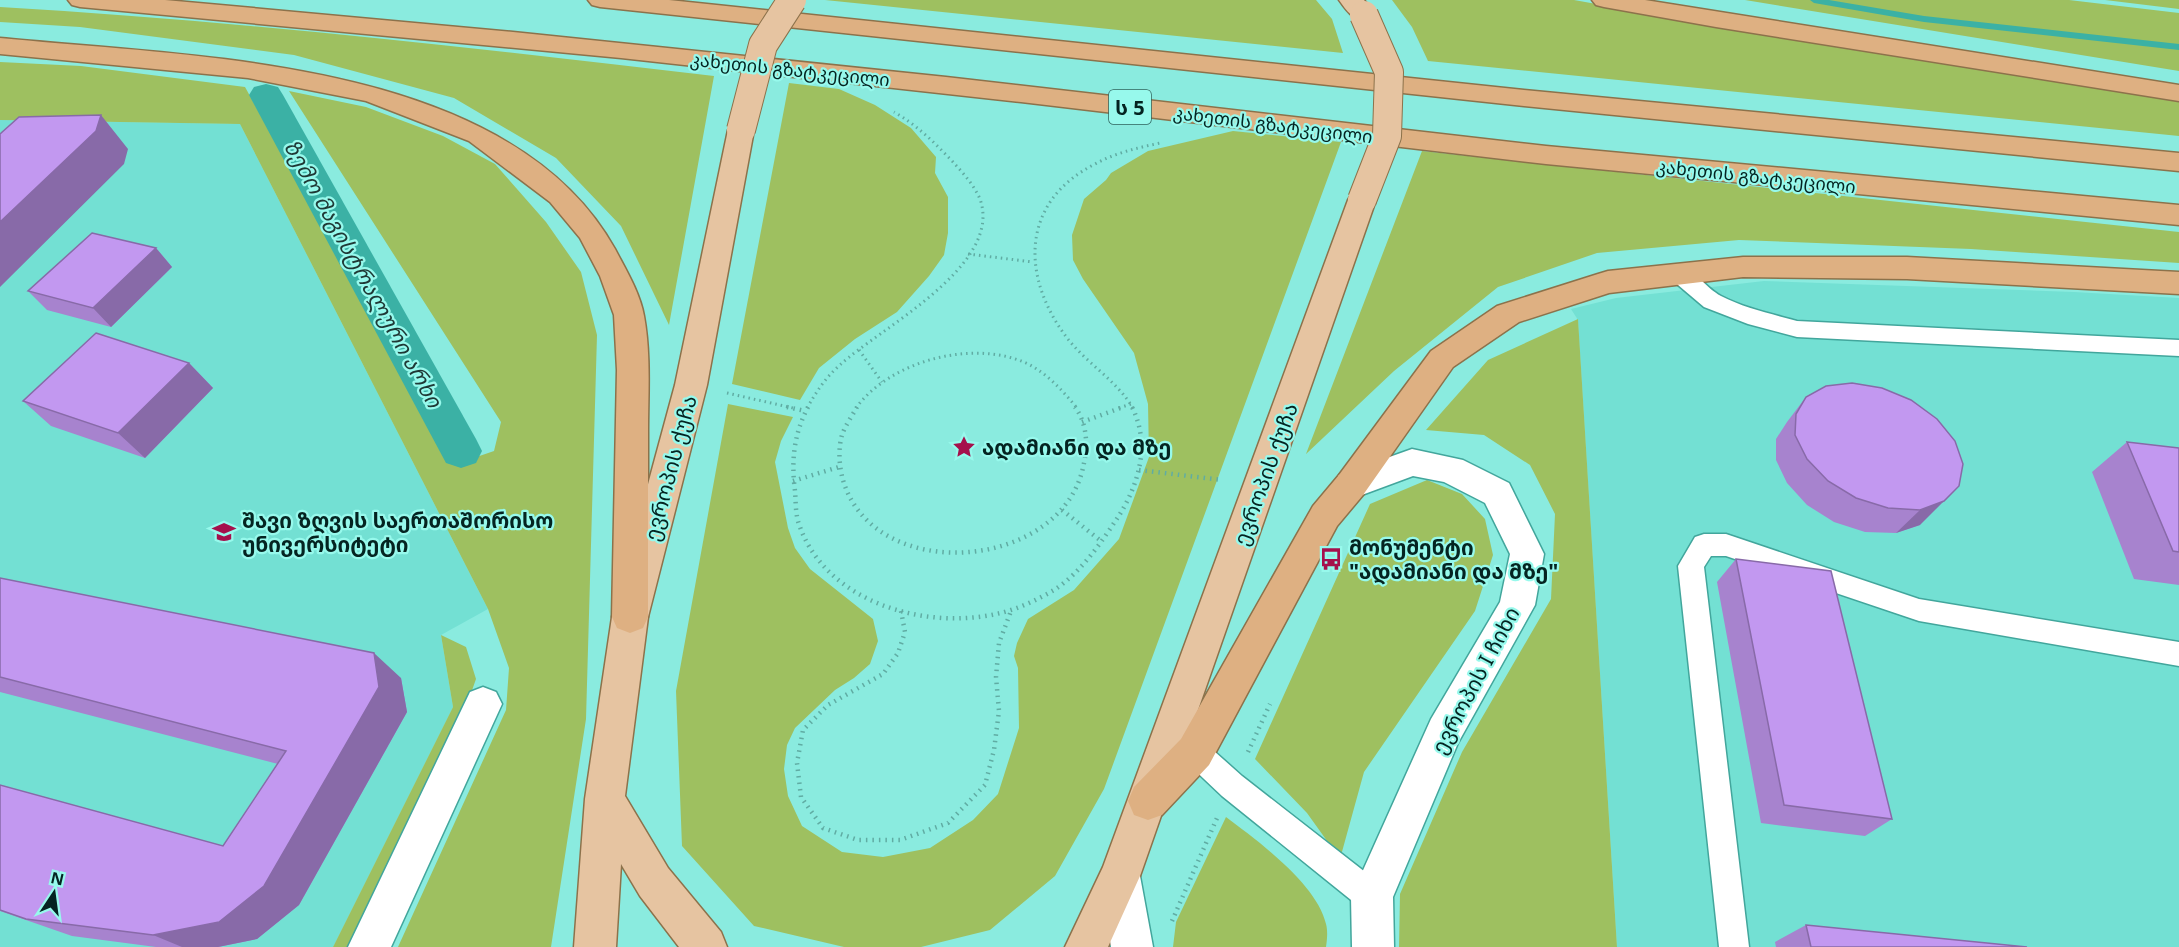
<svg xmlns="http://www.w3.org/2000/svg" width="2179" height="947" viewBox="0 0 2179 947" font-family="'Noto Sans','Noto Sans Georgian',sans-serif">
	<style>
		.built { fill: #73e0d3 }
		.green { fill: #9ec060 }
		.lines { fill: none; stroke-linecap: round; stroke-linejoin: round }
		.stream { fill: #3bb1a5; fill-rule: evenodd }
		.canal { fill: #3bb1a5; fill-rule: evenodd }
		.service-casing { stroke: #42a69c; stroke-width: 3 }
		.minor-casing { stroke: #42a69c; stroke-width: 3 }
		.primary-casing { stroke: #8c724b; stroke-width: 3 }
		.trunk-casing { stroke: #8c724b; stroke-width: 3 }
		.path-far1 { stroke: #60aca3; stroke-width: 3; stroke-dasharray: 1.5 4; stroke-linecap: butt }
		.path { stroke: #60aca3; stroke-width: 4.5; stroke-dasharray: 1.5 5; stroke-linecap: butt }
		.service { fill: #fff; fill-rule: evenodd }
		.minor { fill: #fff; fill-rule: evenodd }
		.primary { fill: #e6c4a1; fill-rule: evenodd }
		.trunk { fill: #deb082; fill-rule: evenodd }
		.primary-bridge-casing { stroke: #8c724b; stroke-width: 30; stroke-linecap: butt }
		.primary-bridge { stroke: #e6c4a1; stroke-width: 28 }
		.wall { fill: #a783ce }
		.shaded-wall { fill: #886aa8 }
		.building { fill: #c298f0; stroke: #886aa8; stroke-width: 1.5 }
		.labels { text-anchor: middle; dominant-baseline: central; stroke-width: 4.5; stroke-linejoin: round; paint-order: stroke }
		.far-street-label { font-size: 18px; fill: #042421; stroke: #97f9ec }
		.shield { fill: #97f9ec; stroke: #30645e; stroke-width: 1.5 }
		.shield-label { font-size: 20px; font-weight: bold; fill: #042421 }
		.poi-label { font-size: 21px; font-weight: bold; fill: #042421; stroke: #97f9ec; text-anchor: start }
		.street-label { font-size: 21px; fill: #042421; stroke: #97f9ec }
		.water-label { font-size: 22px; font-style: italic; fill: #1f3835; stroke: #97f9ec }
	</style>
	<rect width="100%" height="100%" fill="#8aebdf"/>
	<!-- built -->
	<path class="built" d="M0,120l240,4 248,485 -47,26 12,72 -120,240h-333z
		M1764,281l310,11 105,6v649h-562l-39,-627 -7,-11 45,-11z"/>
	<!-- green -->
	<path class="green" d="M825,0h491l16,19 11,34z
		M1392,0h182l267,48 338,51v37l-751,-75 -16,-34z
		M1745,0h324l110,13v58z
		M2105,0h74v9z
		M0,7c239,14 476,41 714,69l-45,249 -48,-99 -65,-68 -102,-60 -160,-43 -214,-28 -80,-5z
		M0,62l81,4 164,21 211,377 38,-13 7,-29 -212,-331 77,16 77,29 52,28 51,58 35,50 16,63 -11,384 -35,228h-153l108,-237 3,-42 -21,-59 -248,-485 -240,-4z
		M789,83l50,6 36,16 36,23 25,29 -1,16 13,24v36l-4,22 -15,21 -32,36 -42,27 -36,29 -19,32 -68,-16z
		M1233,131l108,11 -237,647 -49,87 -65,54 -69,17h-77l-90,-21 -72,-80 -6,-155 52,-287 65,13 -12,24 -6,21 13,66 7,20 15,21 63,50 5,22 -8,23 -16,14 -19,12 -40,38 -8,17 -3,24 4,27 14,30 40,26 41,5 47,-9 43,-28 25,-26 21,-66 -1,-60 -4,-12 3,-13 11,-24 46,-29 45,-51 30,-82 -1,-53 -14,-51 -51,-74 -10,-19 -1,-25 12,-36 22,-19 5,-7 37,-22z
		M1422,151l757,81v31l-208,-14 -232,-9 -142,13 -99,34 -104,84 -88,83z
		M1578,319l39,628h-218l1,-53 62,-142 89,-153 4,-85 -25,-49 -46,-30 -58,-5 62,-70z
		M1427,480l35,14 23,25 8,36 -18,56 -111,161 -24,87 -33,-46 -52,-54 115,-255z
		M441,635l25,12 10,32 -12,34 -113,234h-18l120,-240z
		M1226,817c32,24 91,67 100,107 2,7 1,16 0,23h-153l3,-25z"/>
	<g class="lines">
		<!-- stream -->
		<path class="stream" d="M1810,0h19l95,16 255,28v6l-255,-28 -110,-19z"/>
		<!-- canal -->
		<path class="canal" d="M266,84l12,3 5,8 193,344 6,12 -6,12 -15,5 -15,-5 -197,-368 5,-8z"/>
		<!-- service casing -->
		<g class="service-casing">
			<path id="service" d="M1679,266c17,5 27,22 42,30 23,12 51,18 76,25l382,19v16l-382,-19 -49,-13 -44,-17 -33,-28 -3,-5 3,-5z
				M1704,534h22l193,65 260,43v24l-260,-45 -193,-65h-15l-7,11 45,380h-30l-41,-381 17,-29z
				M1195,739l10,4 37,33 141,110 4,11 -4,11 -11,4 -11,-4 -139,-112 -37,-35 -4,-9 4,-9z"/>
		</g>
		<!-- minor casing -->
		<g class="minor-casing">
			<path id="minor" d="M1412,449l51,11 46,23 35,71 -9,51 -77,138 -65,154 1,50h-42l-1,-50 80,-178 69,-117 10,-48 -25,-51 -41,-21 -31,-6 -62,23 -12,-4 -5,-10 5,-10z
				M483,687l13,5 6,12 -111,243h-43l122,-255z
				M1120,856l14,6 6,14 13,71h-42l-11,-71 6,-14z"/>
		</g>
		<!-- primary casing -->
		<g class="primary-casing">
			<path id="primary" d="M1339,0h25l12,15 -3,5c-17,4 -25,-7 -34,-20z
				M741,121l9,3 4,6 -47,255 -59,232 -23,179 43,72 53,64 6,15h-48l-39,-51 -19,-32 -5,83h-42l11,-148 27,-182 63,-232 53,-255 4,-6z
				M1362,190l10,3 4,7 -236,676 -32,71h-43l38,-80 245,-667 4,-7z"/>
		</g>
		<!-- trunk casing -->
		<g class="trunk-casing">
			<path id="trunk" d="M68,0h97l348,32 433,45 600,69 633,59v20l-633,-61 -525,-62 -400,-44 -541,-51 -8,-2z
				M588,0h81l855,90 655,63v18l-655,-65 -924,-99 -8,-2z
				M1592,0h53l534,85v16l-463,-74 -112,-20 -8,-2z
				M0,38c191,19 509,20 615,211 11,21 25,44 29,67 7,38 4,78 4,116 0,62 0,123 0,185l-5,11 -13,5 -13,-5 -5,-11 5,-247 -3,-55 -14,-39 -20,-38 -30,-36 -81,-61 -103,-40 -118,-23 -248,-24z
				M1743,257h164l272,15v22l-272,-15 -164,-2 -134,16 -90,29 -66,45 -90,128 -26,31 -128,239 -47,50 -14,5 -14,-5 -6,-14 6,-14 47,-48 132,-233 26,-31 92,-124 66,-45 101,-32 10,-3z"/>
		</g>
		<!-- path-far1 -->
		<path class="path-far1" d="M968,254l65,8
			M859,350l23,32
			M727,393l66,15
			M807,408c10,-17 18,-30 33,-43 38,-36 164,-99 140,-166 -6,-14 -17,-26 -27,-37 -18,-19 -36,-37 -59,-50
			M856,408c34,-47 116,-69 170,-45 21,10 36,27 51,45
			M1119,408l12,-4
			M1133,408c-18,-30 -51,-47 -71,-77 -42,-61 -38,-131 33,-167 20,-11 42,-16 65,-21"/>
		<!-- path -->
		<path class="path" d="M787,407l18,4
			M808,407c-14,27 -17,53 -13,84 1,11 0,24 5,36 27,75 124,103 196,87 20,-4 41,-14 58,-24 27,-17 49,-50 66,-76 20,-33 30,-71 12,-107
			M857,407c-5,9 -12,19 -15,28 -4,14 -3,31 1,45 31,107 222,91 241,-17 4,-18 3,-40 -9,-56
			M1082,422l41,-15
			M1139,470l83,10
			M793,481l46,-14
			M1062,510l39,31
			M901,611l4,21 -7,21 -15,21 -55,31 -25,25 -6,33 4,34 22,31 35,12h42l48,-17 37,-38 9,-35 5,-39 -3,-34 3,-34 12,-32
			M1248,752l22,-48
			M1172,921l45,-103"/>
		<!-- service -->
		<use href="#service" class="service"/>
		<!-- minor -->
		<use href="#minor" class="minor"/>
		<!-- primary -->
		<use href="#primary" class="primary"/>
		<!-- trunk -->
		<use href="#trunk" class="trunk"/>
		<!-- primary-bridge casing -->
		<g class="primary-bridge-casing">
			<path id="primary-bridge" d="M741,130l22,-85 29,-45
				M1362,200l25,-64 2,-64 -25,-57"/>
		</g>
		<!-- primary-bridge -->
		<use href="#primary-bridge" class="primary-bridge"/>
	</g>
	<!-- wall -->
	<path class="wall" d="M156,248l16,19 -61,60 -64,-17 -19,-19z
		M189,363l24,25 -68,70 -94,-32 -28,-25z
		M1806,397l131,22 -17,106 -24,8 -31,-1 -31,-10 -27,-17 -20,-22 -11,-23v-21l11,-17z
		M2127,442l52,6v137l-45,-6 -42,-107z
		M1736,559l156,260 -27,17 -104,-13 -44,-241z
		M0,578l401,100 6,34 -108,193 -42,34 -39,8h-62l-84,-11 -72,-25v-126l223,61 55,-82 -278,-72z
		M1806,925l221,22h-251l-1,-5z"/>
	<!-- shaded-wall -->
	<path class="shaded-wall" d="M101,115l27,34 -4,15 -124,123v-65z
		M156,248l16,19 -61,60 -18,-19z
		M189,363l24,25 -68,70 -27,-25z
		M1944,501l-24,24 -24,8 24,-23z
		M374,653l27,25 6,34 -108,193 -42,34 -39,8h-36l-29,-12 66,-13z"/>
	<!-- building -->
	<path class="building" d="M101,115l-5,16 -96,91v-88l19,-17z
		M92,233l64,15 -63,60 -65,-17z
		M96,333l93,30 -71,70 -95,-32z
		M1852,383l30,5 29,12 26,19 18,22 8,23 -4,22 -15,15 -24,9 -32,-2 -32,-10 -28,-17 -21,-22 -12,-24 1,-21 10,-17 20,-11z
		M2127,442l52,6v104l-6,-1z
		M1736,559l95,12 61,248 -108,-14z
		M0,578l374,75 5,34 -115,199 -45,36 -66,13 -127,-16 -26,-9v-125l223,61 63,-95 -286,-74z
		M1806,925l221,22h-216z"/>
	<!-- icons -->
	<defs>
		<g id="sight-bare" transform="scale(1.8)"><path d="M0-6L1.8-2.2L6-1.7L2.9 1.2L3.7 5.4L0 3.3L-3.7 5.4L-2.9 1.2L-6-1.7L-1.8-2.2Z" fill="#a5104c" stroke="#97f9ec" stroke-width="2.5" paint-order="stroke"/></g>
		<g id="university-bare" transform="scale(1.8)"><path d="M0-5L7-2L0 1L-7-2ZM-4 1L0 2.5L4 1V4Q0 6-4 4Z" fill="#a5104c" stroke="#97f9ec" stroke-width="2.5" paint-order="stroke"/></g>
		<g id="bus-bare" transform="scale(1.8)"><path d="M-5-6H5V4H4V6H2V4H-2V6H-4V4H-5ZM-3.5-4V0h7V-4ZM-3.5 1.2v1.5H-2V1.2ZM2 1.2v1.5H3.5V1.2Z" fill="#a5104c" stroke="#97f9ec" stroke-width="2.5" paint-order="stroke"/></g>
	</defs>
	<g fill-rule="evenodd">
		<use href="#sight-bare" x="964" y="447"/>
		<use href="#university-bare" x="224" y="532"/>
		<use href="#bus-bare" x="1331" y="559"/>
	</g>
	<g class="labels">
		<!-- far-street labels -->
		<g class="far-street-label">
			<text transform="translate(790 69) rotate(6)">კახეთის გზატკეცილი</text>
			<text transform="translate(1273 124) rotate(7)">კახეთის გზატკეცილი</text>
			<text transform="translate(1756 176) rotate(6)">კახეთის გზატკეცილი</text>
		</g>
		<!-- shield labels -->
		<rect class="shield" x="1109" y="90" width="42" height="34" rx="4.5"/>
		<g class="shield-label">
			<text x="1130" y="107">ს 5</text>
		</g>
		<!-- poi labels -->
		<g class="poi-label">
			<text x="982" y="447">ადამიანი და მზე</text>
			<text x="242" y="520">შავი ზღვის საერთაშორისო<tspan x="242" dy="24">უნივერსიტეტი</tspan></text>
			<text x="1349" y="547">მონუმენტი<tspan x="1349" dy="24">"ადამიანი და მზე"</tspan></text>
		</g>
		<!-- street labels -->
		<g class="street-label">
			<text transform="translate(670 468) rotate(-75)">ევროპის ქუჩა</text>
			<text transform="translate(1265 474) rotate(-70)">ევროპის ქუჩა</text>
			<text transform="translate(1475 680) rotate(-62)">ევროპის I ჩიხი</text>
		</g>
		<!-- water labels -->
		<g class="water-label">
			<text transform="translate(364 273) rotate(61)">ზემო მაგისტრალური არხი</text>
		</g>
	</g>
	<!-- north arrow -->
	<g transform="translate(54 893) rotate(13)" stroke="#97f9ec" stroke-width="4.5" paint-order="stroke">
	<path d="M0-4.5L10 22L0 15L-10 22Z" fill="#042421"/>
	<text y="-9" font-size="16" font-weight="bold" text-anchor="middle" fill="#042421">N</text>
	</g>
</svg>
